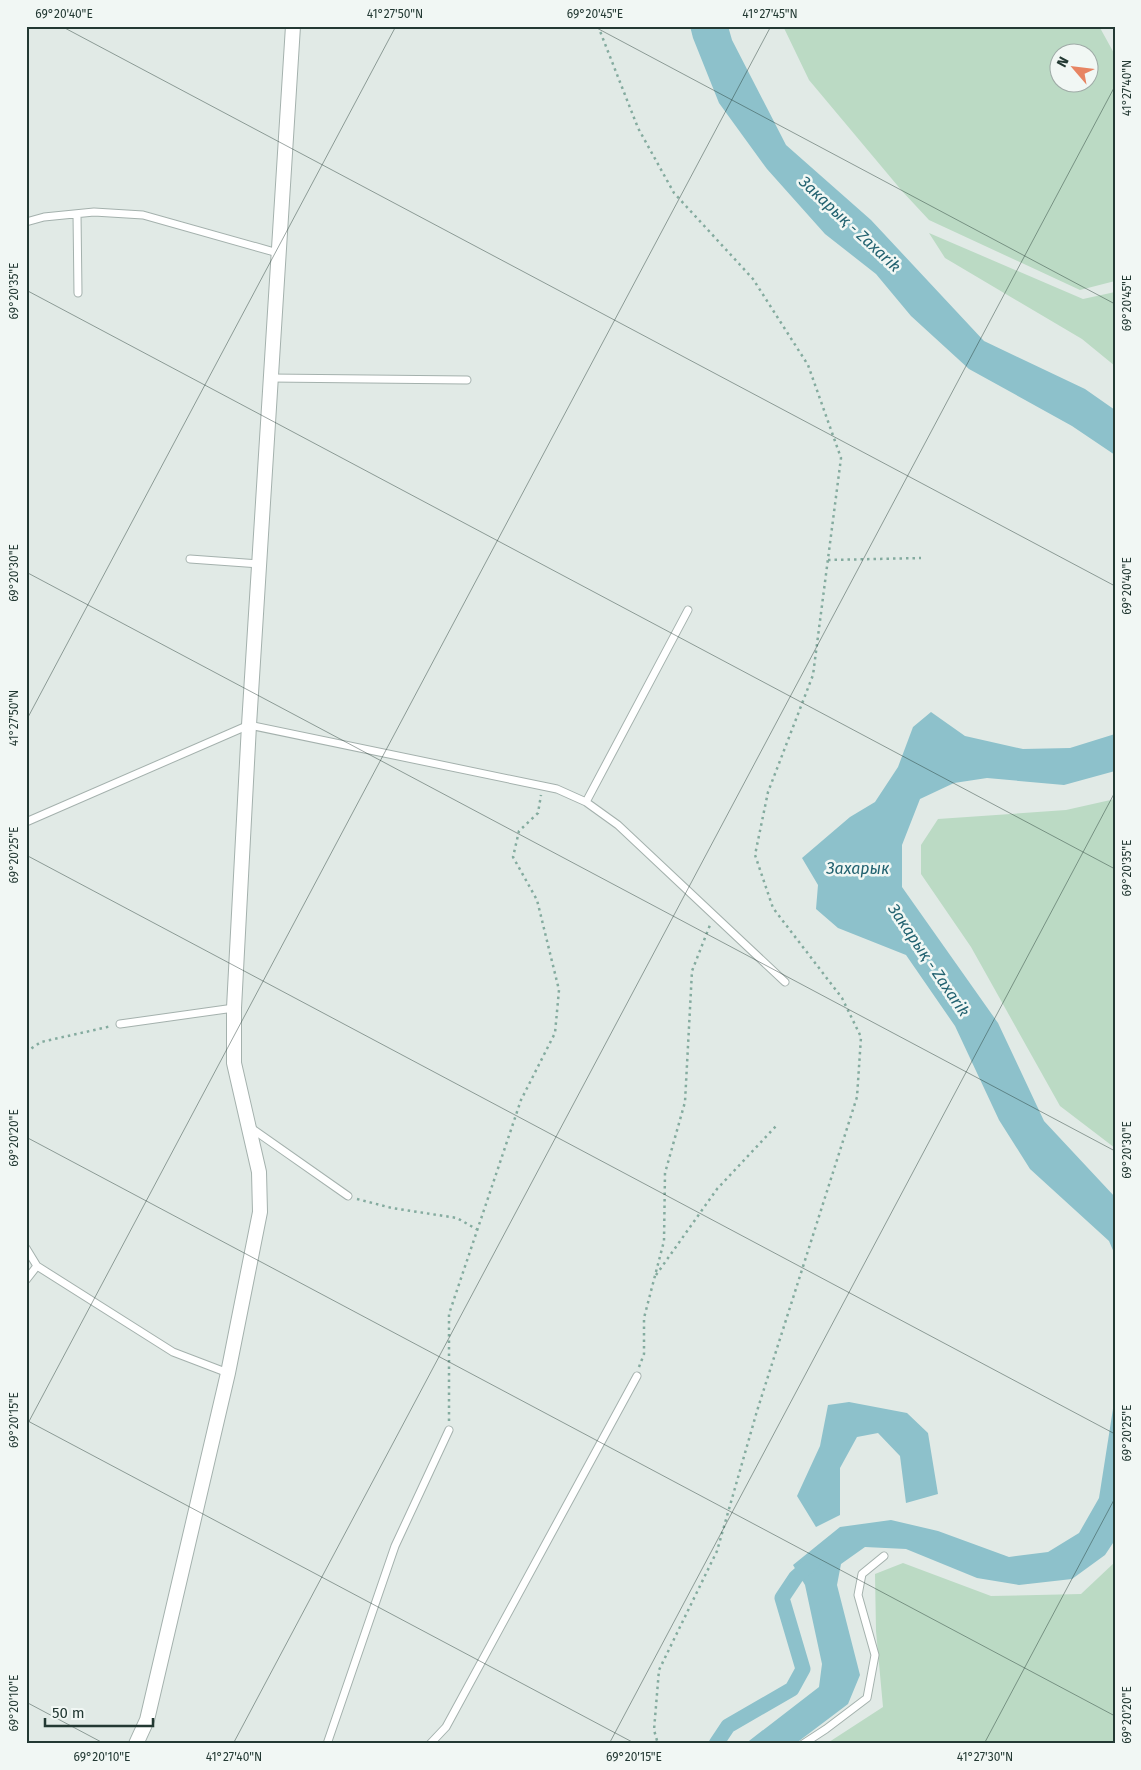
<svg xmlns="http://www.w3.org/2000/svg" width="1141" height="1770" viewBox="0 0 1141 1770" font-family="'Fira Sans',sans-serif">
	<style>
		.green { fill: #bbdac4; fill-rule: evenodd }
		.water { fill: #8dc1cb }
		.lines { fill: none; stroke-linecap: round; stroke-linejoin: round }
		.stream { stroke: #8dc1cb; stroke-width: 4.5 }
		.canal { stroke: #8dc1cb; stroke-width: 15 }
		.lane-casing { stroke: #a4b1ad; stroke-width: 9 }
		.street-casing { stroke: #a4b1ad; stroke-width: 16 }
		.path { stroke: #84ab9f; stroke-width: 2.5; stroke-dasharray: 2.5 4; stroke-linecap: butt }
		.lane { stroke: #fff; stroke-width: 7 }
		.street { stroke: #fff; stroke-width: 14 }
		.ticks { fill: none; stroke: #233933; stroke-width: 1; stroke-opacity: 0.45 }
		.labels { text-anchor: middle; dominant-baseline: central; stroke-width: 5; stroke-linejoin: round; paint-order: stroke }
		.water-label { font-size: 16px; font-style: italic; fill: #226270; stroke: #f1f7f4 }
		.neatline { fill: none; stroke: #233933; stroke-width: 2 }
		.ticks-label { font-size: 12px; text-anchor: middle; fill: #233933 }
	</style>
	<rect width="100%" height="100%" fill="#e1eae6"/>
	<!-- green -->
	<path class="green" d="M783,26h316l16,29v226l-35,9 -151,-70 -27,-29 -93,-111zM1058,52h30v30h-30z
		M929,233l154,66 32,-7v74l-33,-27 -137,-81z
		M1115,799v349l-55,-42 -89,-159 -50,-73v-29l17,-26 128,-9z
		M1115,1562v182h-289l57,-37 -7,-76 -1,-57 28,-11 88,33 90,-2z"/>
	<!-- water -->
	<path class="water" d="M690,26h38l4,14 54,105 85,75 113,121 101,48 30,21v45l-43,-29 -103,-57 -58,-53 -35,-42 -51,-40 -58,-65 -48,-66 -26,-65z
		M931,712l34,24 58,13 47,-1 45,-14v37l-51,14 -77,-7 -33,5 -34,16 -18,46v42l96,136 46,98 71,76v58l-6,-14 -79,-72 -31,-49 -44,-94 -49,-71 -68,-27 -22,-19 2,-24 -16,-27 48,-41 25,-15 23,-35 15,-40z
		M1115,1396v144l-10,15 -33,24 -53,6 -42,-7 -71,-29 -41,-2 -24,17 -4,21 23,90 -12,29 -53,40h-50l74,-57 3,-23 -17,-79 -12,-20 47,-38 51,-7 47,11 71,26 39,-5 31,-19 20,-35z
		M849,1402l58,11 21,20 10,61 -32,9 -6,-47 -22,-23 -21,4 -17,31v47l-24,12 -19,-31 23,-50 8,-41z"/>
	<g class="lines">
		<!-- stream -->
		<path class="stream" d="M1114,26l1,1"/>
		<!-- canal -->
		<path class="canal" d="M716,1744l12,-18 64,-37 11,-20 -21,-71 14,-21 17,-15"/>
		<!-- lane casing -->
		<g class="lane-casing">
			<path id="lane" d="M77,214l1,79
				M26,222l18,-5 50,-5 49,3 135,38
				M270,378l197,2
				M190,559l69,5
				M586,802l102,-192
				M26,822l223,-97 308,64 29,13 32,23 167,157
				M120,1024l114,-16
				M251,1128l97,68
				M26,1248l11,18
				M26,1280l11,-14 136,86 55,21
				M327,1744l68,-198 54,-116
				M430,1744l16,-17 191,-351
				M803,1744l23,-15 41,-31 8,-43 -17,-60 4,-21 22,-18"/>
		</g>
		<!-- street casing -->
		<g class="street-casing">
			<path id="street" d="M136,1744l11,-24 81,-347 32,-161 -1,-40 -25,-109v-55l15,-283 44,-699"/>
		</g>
		<!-- path -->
		<path class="path" d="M598,26l40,102 36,65 79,86 55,86 33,93 -28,217 -45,117 -13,63 18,53 69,90 19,39 -4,60 -100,314 -40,140 -58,119 -5,60 4,14
			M828,560l93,-2
			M26,1052l15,-10 71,-16
			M357,1199l35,9 65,10 21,12
			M656,1275l61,-86 59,-63
			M639,1367l5,-13v-36l20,-77 1,-68 20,-71 7,-131 18,-46
			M449,1421v-107l72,-214 34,-67 4,-43 -22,-90 -24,-43 6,-26 19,-18 3,-18"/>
		<!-- lane -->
		<use href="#lane" class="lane"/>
		<!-- street -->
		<use href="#street" class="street"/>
	</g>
	<!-- ticks -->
	<path class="ticks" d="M61,26l1054,560M593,26l522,278M26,290l1089,579M26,572l1089,579M26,721l370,-695M26,855l1089,579M26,1137l1089,579M26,1420l610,324M26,1427l745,-1401M26,1702l79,42M233,1744l882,-1658M609,1744l506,-952M984,1744l131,-246"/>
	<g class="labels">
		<!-- water labels -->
		<g class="water-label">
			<text transform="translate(850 224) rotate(43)">Закарық - Zaxarik</text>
			<text x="858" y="868">Захарык</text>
			<text transform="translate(929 960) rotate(56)">Закарық - Zaxarik</text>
		</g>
	</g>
	<!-- border -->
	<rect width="1141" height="1770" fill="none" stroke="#f1f7f4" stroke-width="55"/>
	<!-- north arrow -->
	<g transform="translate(1074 68) rotate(298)"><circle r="24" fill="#f1f7f4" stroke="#9faba7"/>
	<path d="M0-4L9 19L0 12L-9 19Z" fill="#e78462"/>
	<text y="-8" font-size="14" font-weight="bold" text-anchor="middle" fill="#233933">N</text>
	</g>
	<!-- scale -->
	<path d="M45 1718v8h108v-8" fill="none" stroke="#233933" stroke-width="2.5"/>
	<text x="52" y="1718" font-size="15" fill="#233933" stroke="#f1f7f4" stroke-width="4" paint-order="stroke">50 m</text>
	<rect x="28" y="28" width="1086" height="1714" class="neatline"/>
	<g class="ticks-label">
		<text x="64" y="18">69°20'40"E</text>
		<text x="395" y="18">41°27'50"N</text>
		<text x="595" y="18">69°20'45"E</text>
		<text x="770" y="18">41°27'45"N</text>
		<text transform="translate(1127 88) rotate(-90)" y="4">41°27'40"N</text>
		<text transform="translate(14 291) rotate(-90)" y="4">69°20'35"E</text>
		<text transform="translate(1127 303) rotate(-90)" y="4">69°20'45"E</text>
		<text transform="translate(14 573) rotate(-90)" y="4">69°20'30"E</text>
		<text transform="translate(1127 586) rotate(-90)" y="4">69°20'40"E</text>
		<text transform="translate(14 718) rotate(-90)" y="4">41°27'50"N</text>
		<text transform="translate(14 855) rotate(-90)" y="4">69°20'25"E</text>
		<text transform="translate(1127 868) rotate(-90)" y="4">69°20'35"E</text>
		<text transform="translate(14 1138) rotate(-90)" y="4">69°20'20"E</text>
		<text transform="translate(1127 1150) rotate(-90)" y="4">69°20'30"E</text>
		<text transform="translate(14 1420) rotate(-90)" y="4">69°20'15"E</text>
		<text transform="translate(1127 1433) rotate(-90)" y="4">69°20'25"E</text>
		<text transform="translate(14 1703) rotate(-90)" y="4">69°20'10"E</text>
		<text transform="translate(1127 1715) rotate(-90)" y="4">69°20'20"E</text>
		<text x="102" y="1761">69°20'10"E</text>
		<text x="234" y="1761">41°27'40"N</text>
		<text x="634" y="1761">69°20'15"E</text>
		<text x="985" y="1761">41°27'30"N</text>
	</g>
</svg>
